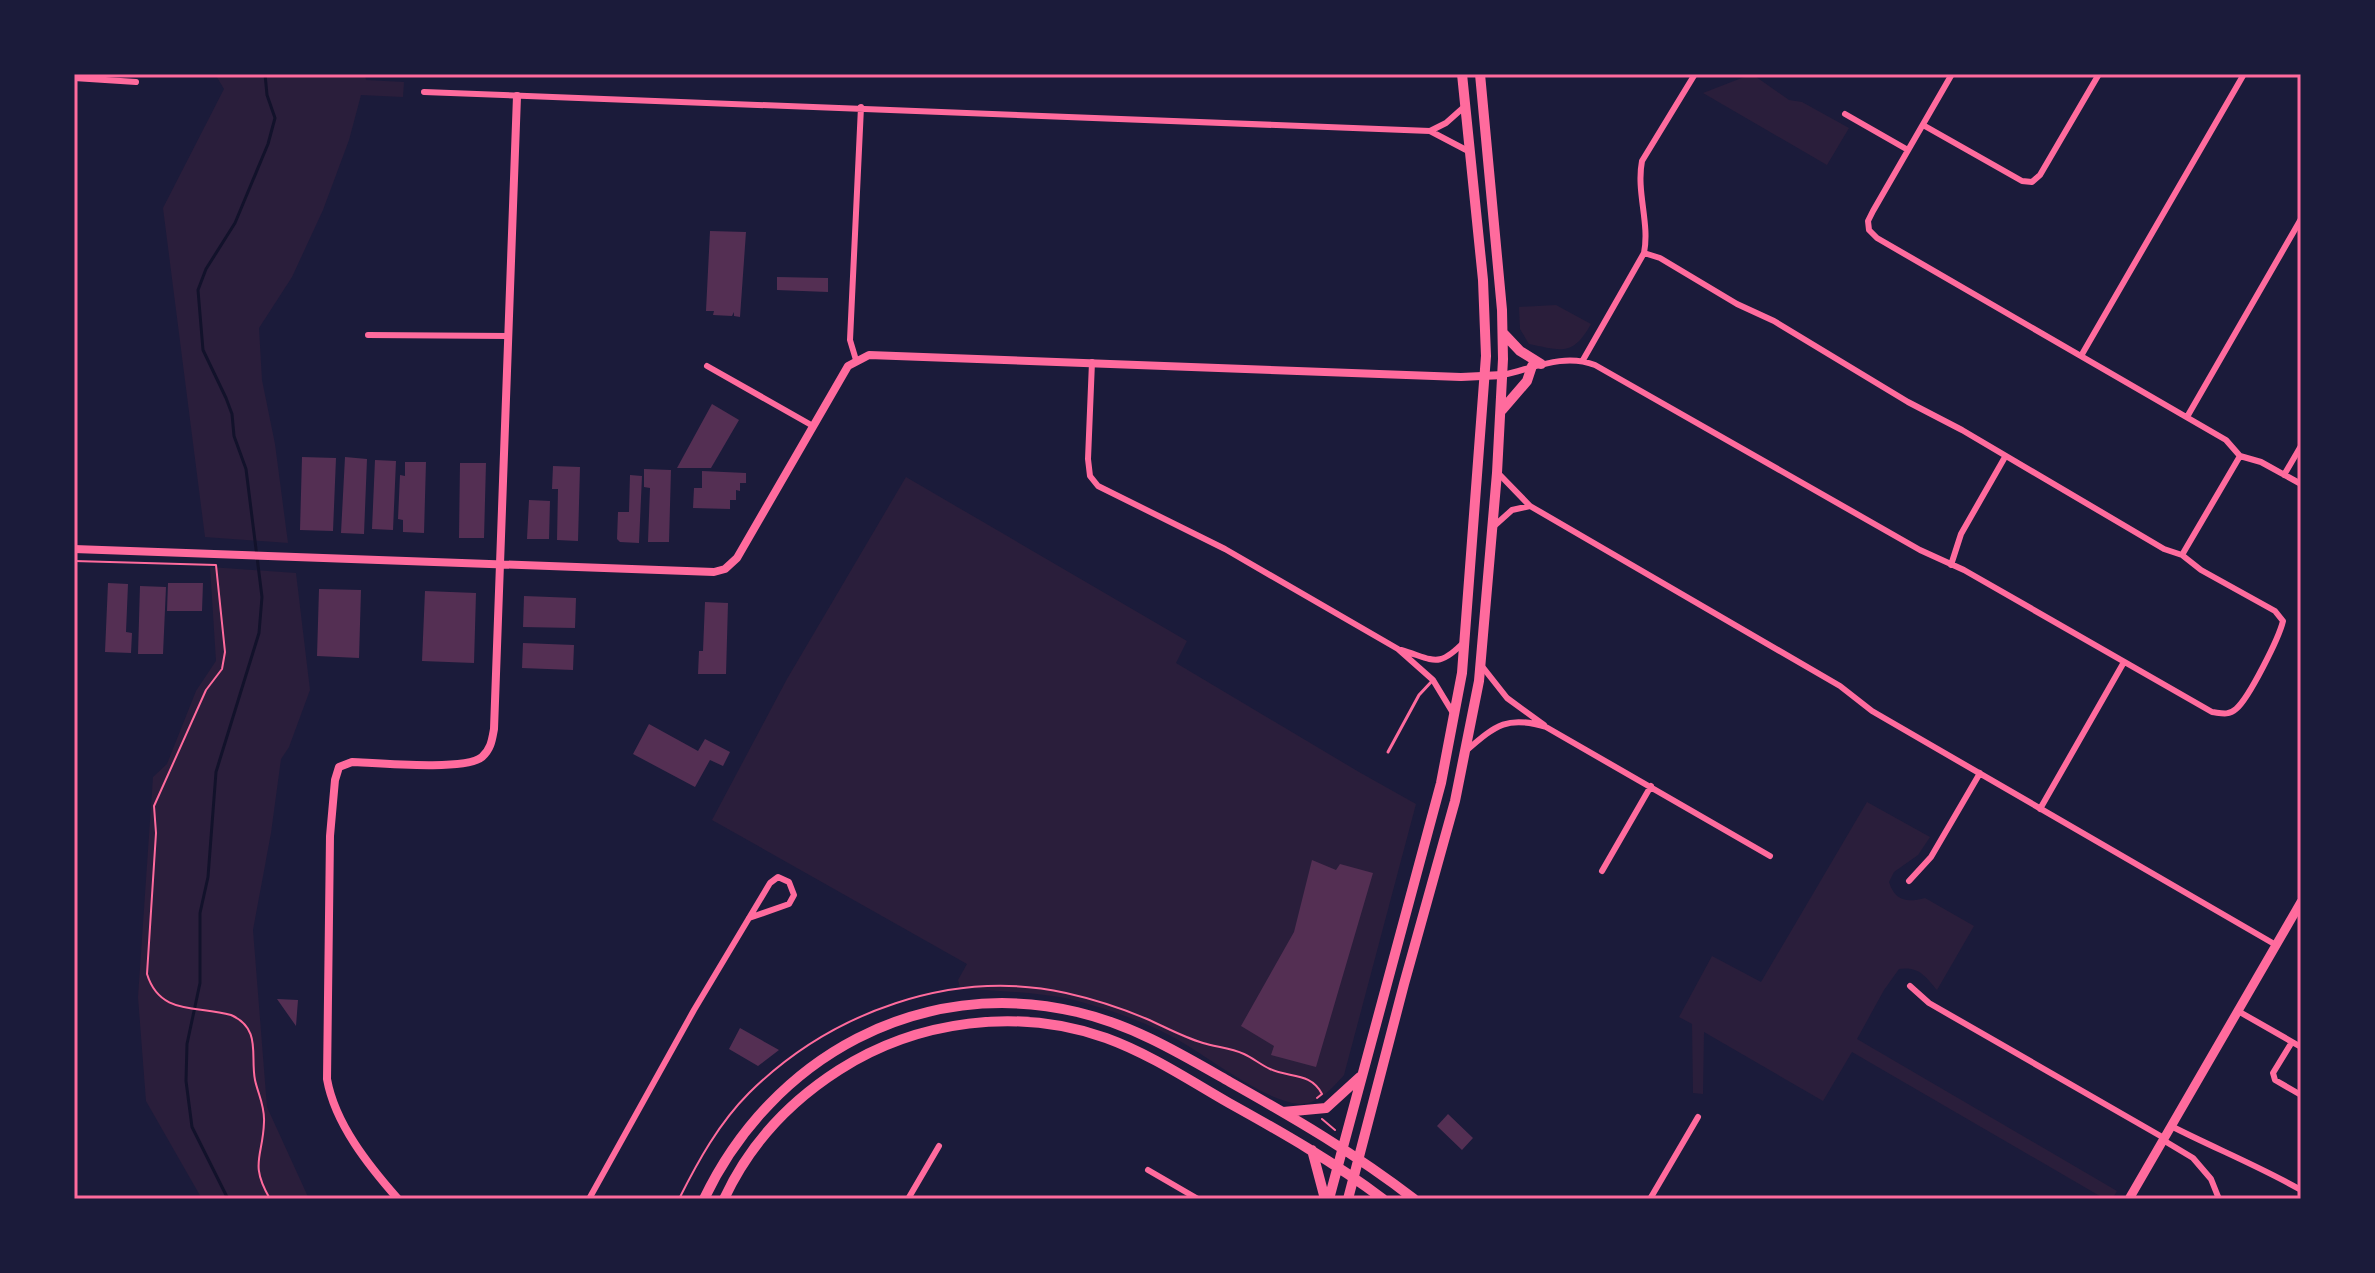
<svg xmlns="http://www.w3.org/2000/svg" width="2375" height="1273" viewBox="0 0 2375 1273" font-family="Cabin,sans-serif">
	<style>
		.green { fill: #2a1e3b }
		.lines { fill: none; stroke-linecap: round; stroke-linejoin: round }
		.stream { stroke: #12122b; stroke-width: 3 }
		.building { fill: #542f53 }
		.path { stroke: #ff6b9d; stroke-width: 2 }
		.service { stroke: #ff6b9d; stroke-width: 3 }
		.minor { stroke: #ff6b9d; stroke-width: 6 }
		.tertiary { stroke: #ff6b9d; stroke-width: 8 }
		.secondary { stroke: #ff6b9d; stroke-width: 9 }
		.primary { stroke: #ff6b9d; stroke-width: 10 }
		.neatline { fill: none; stroke: #ff6b9d; stroke-width: 3 }
	</style>
	<rect width="100%" height="100%" fill="#1b1b3a"/>
	<!-- green -->
	<path class="green" d="M215,74h150l1,6 38,2 -1,15 -42,-2 -12,45 -26,70 -31,67 -33,51 3,52 13,64 13,99 -83,-6 -42,-329 61,-119z
		M1752,74l37,26 13,2 47,26 -22,37 -124,-72z
		M1556,305l35,19c-18,32 -28,27 -62,20l-9,-15 -1,-22z
		M906,477l281,164 -11,22 183,109 57,32 -72,271c-11,13 -27,30 -45,29 -38,-4 -95,-51 -130,-69 -26,-14 -75,-31 -104,-37 -34,-6 -70,-7 -105,-10l-2,-8 9,-16 -255,-144 75,-141z
		M210,567l86,6 14,117 -21,57 -8,12 -10,74 -18,97 14,177 42,92h-107l-56,-98 -8,-104 15,-220 14,-13 29,-73 20,-30z
		M1867,802l63,35 -12,18 -24,17 -5,10c6,19 18,21 36,16l49,28 -37,64c-12,-14 -18,-24 -38,-21l-15,21 -27,49 260,152 -5,8h-7l-253,-147 -29,49 -119,-69 -1,62 -10,-1 -1,-69 -13,-7 33,-61 49,26z"/>
	<g class="lines">
		<!-- stream -->
		<path class="stream" d="M228,1199l-36,-72 -6,-46 1,-37 13,-61v-70l8,-36 8,-105 43,-139 3,-36 -16,-128 -12,-33 -2,-22 -6,-16 -23,-48 -5,-60 8,-21 29,-46 33,-79 7,-26 -8,-23 -2,-21"/>
	</g>
	<!-- building -->
	<path class="building" d="M710,231l36,1 -6,85 -6,-1v-4l-2,4 -19,-1 1,-4h-8z
		M777,277l51,1v14l-51,-2z
		M712,404l27,16 -28,48h-34z
		M302,457l34,1 -3,73 -33,-1z
		M345,457l22,2 -3,75 -23,-1z
		M375,460l21,1 -3,69 -21,-1z
		M405,462h21l-2,71 -21,-1v-12l-5,-1 2,-44 5,1z
		M460,463h26l-2,75h-25z
		M553,466l27,1 -2,74 -21,-1 1,-51h-6z
		M644,469l27,1 -2,72h-21l2,-54 -6,-1z
		M702,471l44,2v10h-6v8l-4,-1v10h-6v9l-37,-1 1,-20h8z
		M630,475l12,1 -3,67 -19,-1 -3,-3 1,-27h11z
		M529,500l21,1 -1,38h-22z
		M108,583l20,1 -2,48 6,1 -1,20 -26,-1z
		M168,583h35l-1,28h-35z
		M140,586l26,1 -3,67h-25z
		M319,589l42,1 -2,68 -42,-2z
		M425,591l51,2 -2,70 -52,-2z
		M524,596l52,2 -1,30 -52,-1z
		M705,602l23,1 -2,71h-28l1,-23h4z
		M523,643l51,2 -1,25 -51,-2z
		M649,724l49,27 7,-12 25,13 -7,14 -13,-6 -15,27 -62,-33z
		M1312,860l24,10 4,-6 33,9 -57,194 -45,-12 3,-9 -33,-20 53,-94z
		M277,999l21,1 -2,26z
		M740,1028l39,22 -21,16 -29,-17z
		M1448,1114l25,24 -11,12 -25,-24z"/>
	<g class="lines">
		<!-- path -->
		<path class="path" d="M74,561l142,4 9,87 -3,17 -16,21 -52,116 2,27 -9,141c13,42 50,31 84,41 31,14 19,40 24,65 3,14 10,26 9,42 -1,35 -15,41 6,77
			M1322,1119l13,11
			M679,1199c19,-38 40,-76 70,-106 82,-81 203,-125 317,-100 27,6 55,15 81,26 18,8 36,18 56,24 13,4 28,5 41,11 9,4 17,11 26,15 19,9 41,3 52,25l-5,4"/>
		<!-- service -->
		<path class="service" d="M1388,752l31,-57 14,-15"/>
		<!-- minor -->
		<path class="minor" d="M1952,74l-79,137 -5,10 1,9 8,8 349,202 14,16 21,6 40,22
			M74,78l62,4
			M424,92l1006,39 40,21
			M1845,114l63,36
			M1923,125l99,56 10,1 8,-7 59,-101
			M1430,131l16,-8 18,-16
			M368,335l140,1
			M2081,356l163,-282
			M856,360l-6,-20 11,-233
			M1583,360l61,-107c6,-30 -8,-61 -2,-92l53,-87
			M1092,362l-4,97 2,17 8,10 127,63 173,100 35,31 20,33
			M707,366l106,60
			M1503,375c31,-7 61,-22 92,-10l325,185 44,20 248,142c9,1 16,4 24,-3 13,-11 43,-71 47,-88l-8,-10 -74,-41 -19,-15 -18,-6 -202,-119 -54,-28 -134,-81 -37,-17 -77,-46 -16,-5
			M2187,417l114,-198
			M1498,473l32,33 310,180 32,25 404,234
			M2284,475l17,-29
			M1493,527l19,-17 18,-4
			M2182,555l58,-99
			M1951,565l10,-31 44,-77
			M1401,650c34,10 37,19 64,-9
			M1481,665l26,33 37,27
			M1467,750c29,-25 41,-35 79,-23l224,129
			M2040,809l84,-147
			M1602,871l49,-85
			M1909,881l22,-24 49,-84
			M1910,986l19,17 235,135
			M2238,1011l63,36
			M2292,1042l-19,31 2,7 26,15
			M2171,1126c43,22 88,40 130,64
			M2163,1140l30,18 18,21 8,20
			M1148,1170l50,29
			M589,1199l105,-189 76,-127 8,-6 11,5 5,13 -5,9 -40,14
			M908,1199l31,-53
			M1650,1199l48,-82"/>
		<!-- tertiary -->
		<path class="tertiary" d="M74,549l640,23 11,-3 12,-11 111,-192 21,-11 592,22 42,-2
			M398,1199c-29,-33 -63,-75 -71,-120l3,-243 5,-56 4,-13 13,-5c25,1 114,9 130,-5 9,-8 10,-17 12,-28l23,-633"/>
		<!-- secondary -->
		<path class="secondary" d="M2129,1199l172,-297"/>
		<!-- primary -->
		<path class="primary" d="M1503,333l17,18 21,13
			M1502,410l25,-29 5,-15
			M1283,1112l43,-4 34,-31
			M1312,1150l13,49
			M704,1199c68,-142 216,-224 373,-187 56,13 104,42 153,70 64,36 126,72 184,117
			M724,1199c25,-54 65,-97 115,-129 78,-50 179,-63 267,-32 44,16 83,42 123,65 54,30 105,59 154,96
			M1329,1199l112,-416 21,-110 24,-317 -3,-76 -21,-206
			M1348,1199l56,-215 51,-183 24,-120 18,-208 6,-114 -1,-49 -22,-236"/>
	</g>
	<!-- border -->
	<rect width="2375" height="1273" fill="none" stroke="#1b1b3a" stroke-width="152"/>
	<rect x="76" y="76" width="2223" height="1121" class="neatline"/>
</svg>
